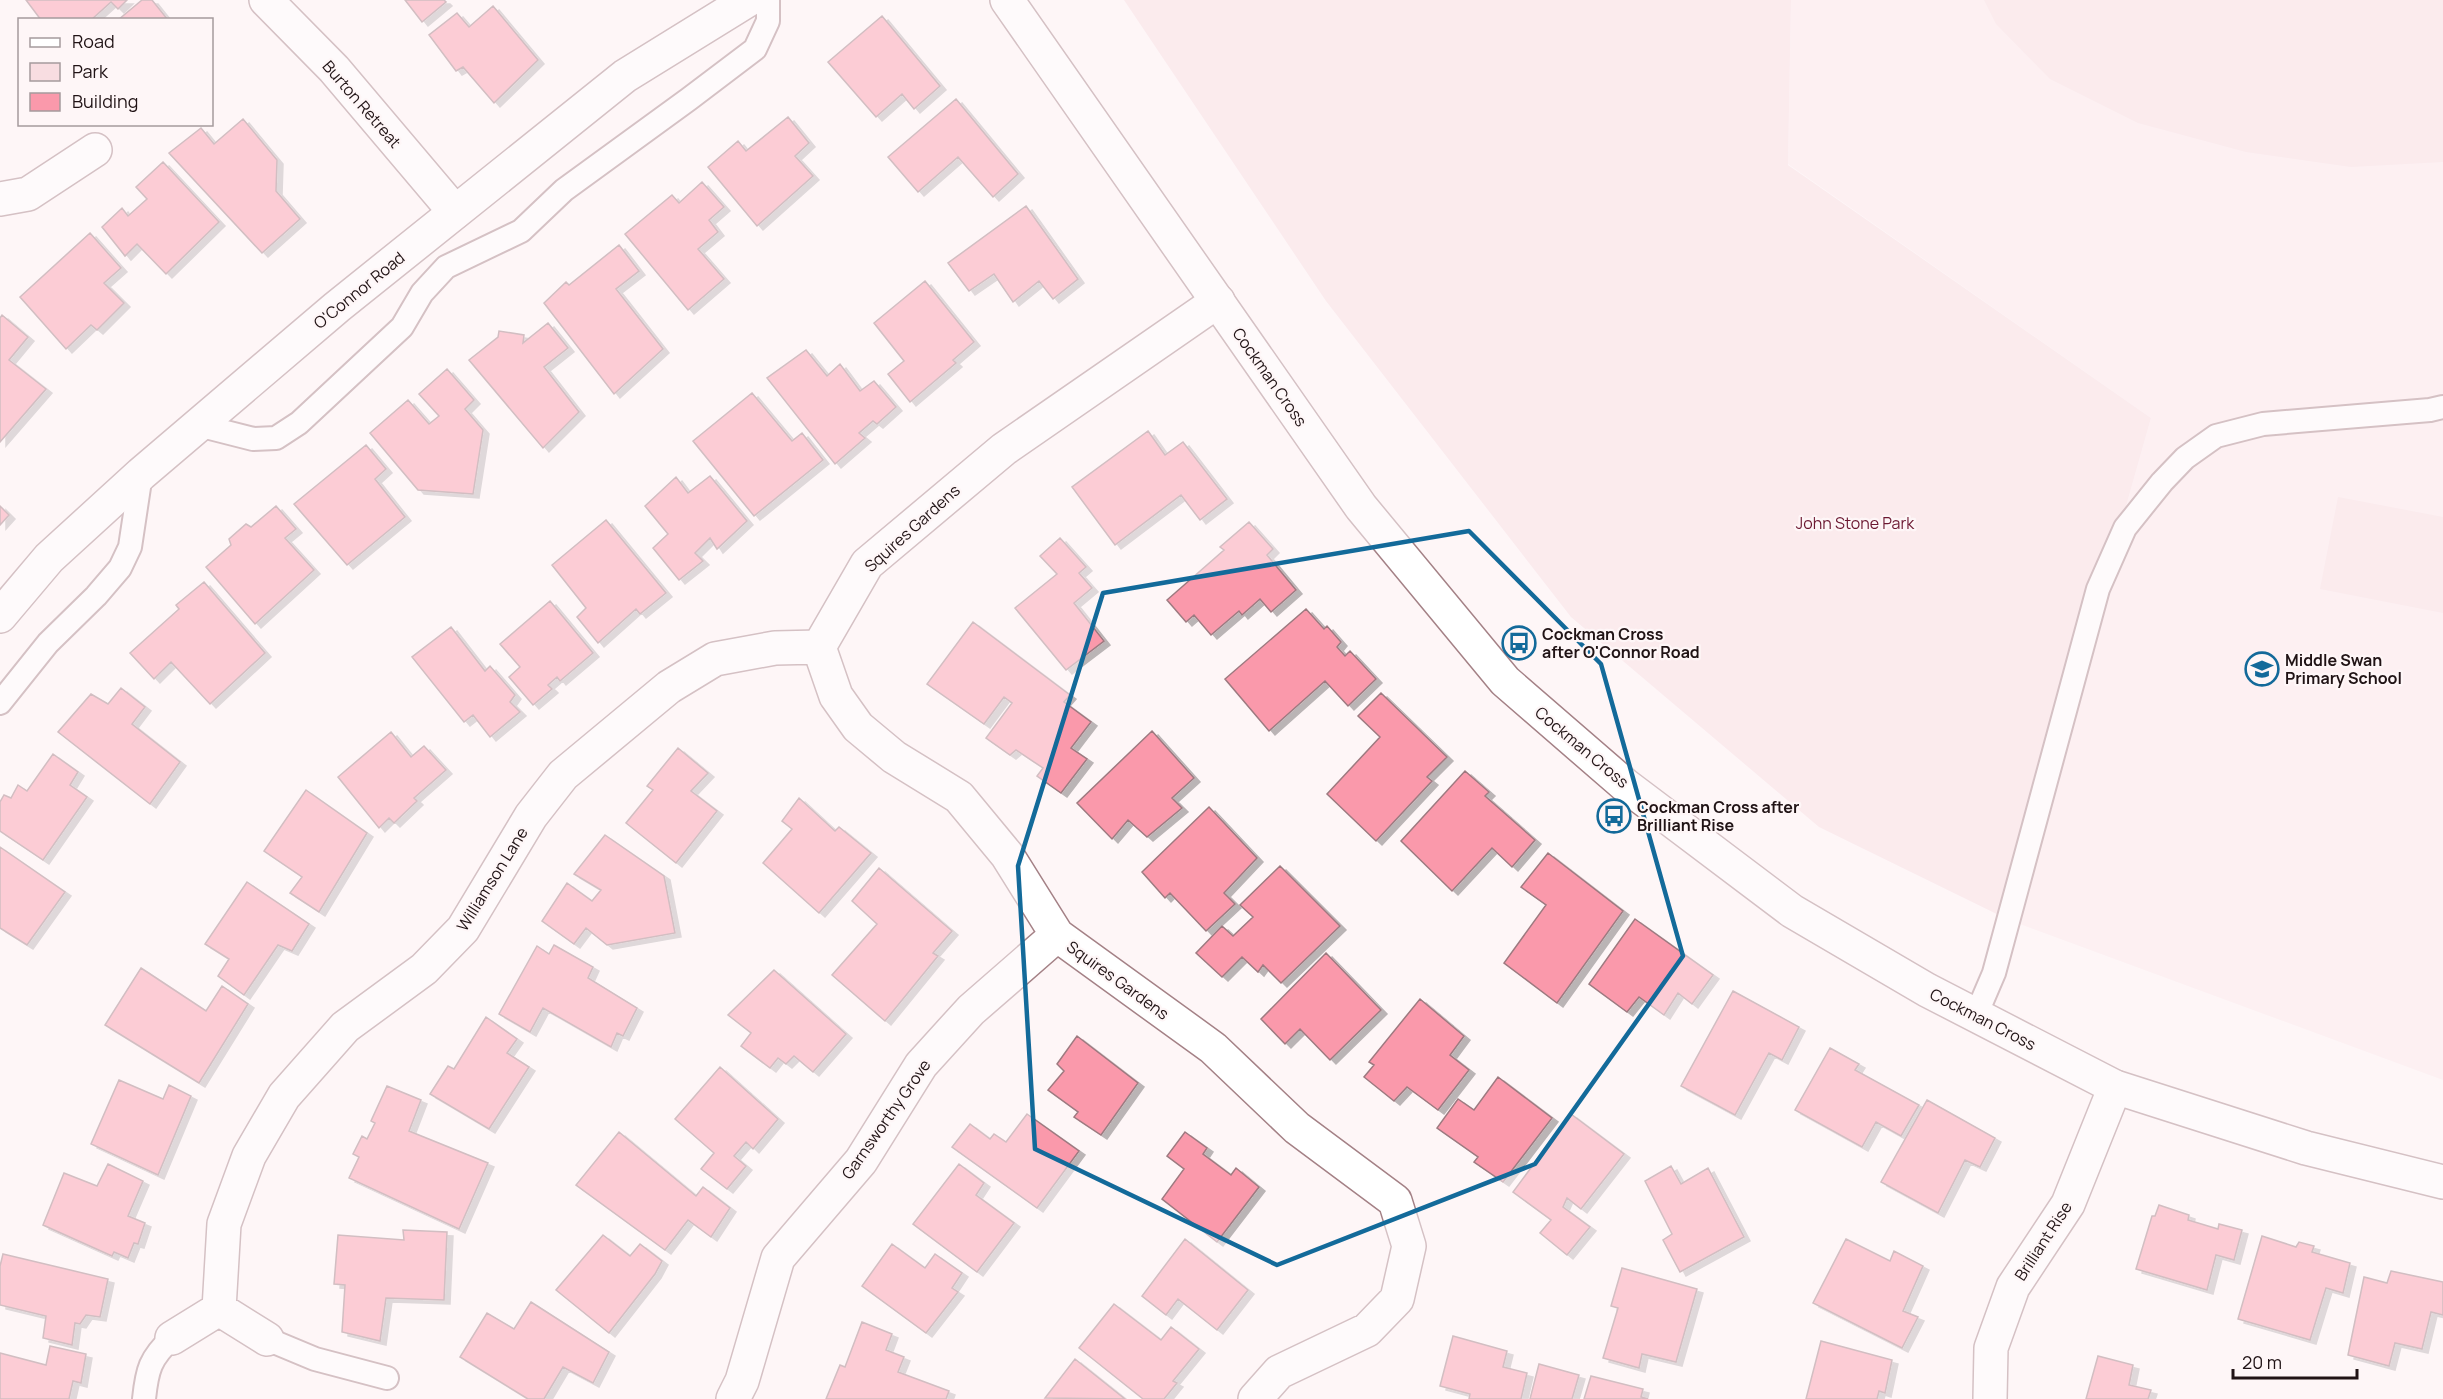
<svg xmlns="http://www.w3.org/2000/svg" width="2443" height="1399" viewBox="0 0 2443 1399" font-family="Manrope,sans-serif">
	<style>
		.built { fill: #fce9eb }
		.green { fill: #f8dde1 }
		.building { fill: #fa99ab; stroke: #9d7a80; stroke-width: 1.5; filter: url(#shadow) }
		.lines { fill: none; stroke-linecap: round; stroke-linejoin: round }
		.lane-casing { stroke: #a48186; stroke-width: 26 }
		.street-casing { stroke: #a48186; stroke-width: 36 }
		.secondary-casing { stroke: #a48186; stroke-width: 36 }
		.lane { stroke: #fff; stroke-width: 22 }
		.street { stroke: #fff; stroke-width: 33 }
		.secondary { stroke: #fff; stroke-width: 33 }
		.marked { fill: none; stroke: #136a9a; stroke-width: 4.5; stroke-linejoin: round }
		.labels { text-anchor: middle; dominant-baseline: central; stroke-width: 4.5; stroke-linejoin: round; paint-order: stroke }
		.street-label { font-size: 16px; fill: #201315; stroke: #fef6f7 }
		.park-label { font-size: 16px; fill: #6c1831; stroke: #fef6f7 }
		.poi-label { font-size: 16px; font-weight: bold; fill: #201315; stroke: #fef6f7; text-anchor: start }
	</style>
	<defs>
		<filter id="shadow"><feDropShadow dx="6" dy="4" stdDeviation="0" flood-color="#0004"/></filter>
	</defs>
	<rect width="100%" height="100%" fill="#fef6f7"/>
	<!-- built -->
	<path class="built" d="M1791,0h652v1080l-434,-160 142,-502 -363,-254z"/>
	<!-- green -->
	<path class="green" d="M1124,0h667l-3,165 363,253 -142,502 -190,-93 -248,-210 -245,-316z
		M1984,0h459v162l-92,5 -105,-15 -108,-29 -88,-44 -54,-55z
		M2338,497l105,20v96l-123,-24z"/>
	<!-- building -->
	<path class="building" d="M26,0h101l-9,9 -7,-7 -20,18h-50z
		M142,0h10l16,20h-50z
		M405,0h39l2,2 -24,20z
		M493,6l45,54 -44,43 -31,-36 -7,4 -27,-36 28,-22 12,14z
		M882,16l58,70 -26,23 -12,-15 -26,23 -48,-55z
		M956,99l62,75 -25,23 -35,-40 -40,35 -30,-35z
		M788,117l21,26 -14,13 18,20 -56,50 -49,-59 30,-26 8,10z
		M243,119l34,41 -1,31 24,28 -38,34 -93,-100 32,-25 13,16z
		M163,162l56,60 -53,52 -29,-30 -12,12 -23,-29 20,-19 6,8 19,-17 -11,-12z
		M702,182l22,25 -15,13 9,12 -20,17 26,30 -36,31 -63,-76 47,-39 7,8z
		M1026,206l52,73 -25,20 -14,-18 -26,21 -19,-28 -25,17 -21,-28z
		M90,233l31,35 -17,15 20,20 -27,27 -6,-5 -25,24 -46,-52z
		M619,245l20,26 -23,18 47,60 -49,45 -70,-91 22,-21 3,3z
		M925,281l49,61 -21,18 3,3 -46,39 -22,-28 16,-13 -30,-38z
		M2,315l26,22 -19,23 37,29 -46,53v-124z
		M548,323l20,25 -24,19 35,45 -36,36 -74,-88 29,-23 1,-6 25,4 -1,8z
		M806,350l21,26 13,-12 20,27 14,-10 22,26 -19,17 -4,-3 -14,12 6,5 -30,26 -68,-86z
		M447,369l27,31 -9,9 18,21 -10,64 -55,-4 -48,-57 38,-33 21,24 10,-8 -20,-22z
		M752,393l40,48 10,-8 21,27 -69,56 -61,-75z
		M1148,431l17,24 18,-13 44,57 -27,21 -19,-25 -66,50 -43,-58z
		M366,445l20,24 -11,10 30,38 -58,48 -53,-61z
		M710,476l37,45 -30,28 -7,-11 -15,15 8,8 -24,19 -26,-32 15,-14 -23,-28 31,-29 12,16z
		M0,506l9,9 -9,10z
		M276,506l20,23 -11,9 29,32 -59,54 -49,-57 25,-22 -2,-6 17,-15 5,3z
		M606,520l60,73 -26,21 -4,-5 -38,34 -21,-26 9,-9 -34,-43z
		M1249,522l24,27 -6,6 29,35 -25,22 -11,-13 -18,16 -3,-4 -28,24 -17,-20 -8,7 -19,-22 57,-50 -4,-3z
		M1060,538l26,29 -7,6 13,15 -18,15 30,38 -38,29 -51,-62 42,-34 -17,-18z
		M204,582l61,71 -55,51 -39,-42 -17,17 -24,-26 49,-44 -3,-4z
		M550,601l43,52 -33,28 -3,-4 -9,8 4,4 -19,16 -24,-28 11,-10 -20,-23z
		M1306,609l18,20 3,-3 14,16 -4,5 8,9 5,-5 26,28 -28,27 -23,-25 -56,50 -44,-52z
		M973,622l97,73 -6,7 27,20 -20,26 16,11 -26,34 -24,-17 6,-8 -27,-18 -6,5 -24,-17 26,-35 -8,-6 -20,27 -57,-40z
		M451,627l34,44 5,-5 25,29 -5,7 10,10 -30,25 -17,-22 -9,7 -52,-65z
		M121,688l24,19 -13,17 48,38 -30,42 -92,-72 33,-38 17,10z
		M1381,693l66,64 -20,20 5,4 -56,60 -49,-47 53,-57 -22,-21z
		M1152,731l42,47 -22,20 10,10 -35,29 -19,-17 -16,19 -35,-36z
		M391,732l20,25 13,-11 22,24 -32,28 3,3 -23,22 -5,-5 -10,10 -41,-51z
		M678,748l30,25 -17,18 26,20 -41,52 -50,-40 27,-33 -6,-4z
		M53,754l25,18 -8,13 17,12 -44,63 -43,-29v-29l4,-7 7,3 7,-13 9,6z
		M1465,771l24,21 -4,4 50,44 -23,27 -20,-19 -40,43 -51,-50z
		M306,790l61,43 -48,79 -29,-19 12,-16 -38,-26z
		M799,798l36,33 4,-4 32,26 -52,60 -56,-50 29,-34 -10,-8z
		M1209,807l48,51 -33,35 11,11 -29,27 -36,-38 -5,5 -23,-26z
		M605,835l59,41 11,57 -68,12 -21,-17 -12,16 -32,-23 25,-38 25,18 9,-11 -27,-16z
		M0,847l65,45 -38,53 -27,-17z
		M1548,853l75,58 -66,92 -53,-40 42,-58 -25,-18z
		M1280,866l60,60 -59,57 -18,-18 -5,7 -16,-15 -20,20 -26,-24 26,-27 11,10 20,-19 -13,-12z
		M879,868l73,63 -19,22 5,3 -53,65 -53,-46 45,-51 -25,-23z
		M247,882l62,42 -17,27 -14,-6 -34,50 -26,-19 11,-17 -24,-15z
		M1635,919l78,56 -21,29 -14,-11 -14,22 -25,-18 -12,15 -38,-28z
		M554,945l39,22 -5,11 49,30 -14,28 -6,-3 -6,14 -68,-39 -13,24 -31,-18 38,-68 12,8z
		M1326,953l55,57 -51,50 -30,-31 -15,15 -24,-25z
		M141,968l65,43 16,-25 26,18 -49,79 -94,-58z
		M774,970l72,64 -33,38 -19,-16 -8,8 -8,-6 -8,10 -29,-22 10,-13 -23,-18z
		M1733,991l66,36 -17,33 -13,-7 -34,62 -54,-29z
		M1420,999l44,37 -14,19 19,15 -31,40 -31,-23 -13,14 -30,-24 10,-12 -5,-3z
		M486,1017l31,22 -10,14 22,14 -40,62 -59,-35 18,-28 6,3z
		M1077,1036l61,47 -37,52 -27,-18 4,-5 -30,-22 16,-19 -7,-7z
		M1830,1048l29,16 -4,6 64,35 -18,31 -25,-14 -14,25 -67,-37z
		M720,1067l58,52 -25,30 -7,-7 -12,14 12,10 -19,23 -26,-20 13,-16 -39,-34z
		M1498,1077l54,41 -49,64 -29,-20 4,-5 -41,-29 21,-29 16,11z
		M119,1080l44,19 6,-14 22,11 -33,79 -67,-31z
		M387,1086l34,14 -12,31 79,32 -29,66 -110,-51 10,-21 -6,-3 9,-18 5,3 8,-16 -4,-2z
		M1927,1100l68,38 -15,29 -15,-7 -27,53 -57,-31z
		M1027,1114l52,37 -42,57 -85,-61 18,-23 20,15 4,-5 12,8z
		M1571,1114l53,40 -43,55 -14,-11 -4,9 27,20 -23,28 -27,-22 11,-13 -38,-28z
		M619,1132l77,64 7,-9 27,21 -19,29 -23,-17 -23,30 -89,-65z
		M1185,1132l22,16 -4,6 28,21 5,-7 23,19 -42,55 -55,-43 22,-30 -17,-13z
		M108,1164l35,17 -15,35 17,7 -7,21 -4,-1 -6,15 -14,-6 -2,4 -69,-31 21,-52 33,13z
		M959,1164l25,19 -8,12 38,28 -37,49 -64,-48z
		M1671,1166l10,18 27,-16 36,69 -64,35 -17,-32 9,-6 -27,-53z
		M2159,1205l30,10 -1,5 30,9 1,-5 23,6 -8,30 -18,-5 -9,35 -71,-21 16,-53h3z
		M403,1230l44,2 -3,68 -58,-2 -6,43 -38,-9 3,-47 -11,-1 4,-49 66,5z
		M603,1235l27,21 10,-12 22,17 -7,13 -46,59 -53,-43z
		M2262,1236l34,11 3,-5 15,4 -2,6 38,11 -7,30 -17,-5 -16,52 -72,-21z
		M1185,1239l63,51 -31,40 -39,-31 -12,16 -24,-19z
		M1846,1239l44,22 4,-10 29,15 -20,45 15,6 -16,31 -89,-45z
		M892,1244l33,24 10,-14 27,19 -10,15 6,4 -32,41 -64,-47z
		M3,1254l105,25 -8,38 -14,-2 -6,9 -5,-1 -3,22 -29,-7 3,-22 -46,-11v-39z
		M1622,1268l75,21 -21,73 -34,-8 -3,14 -36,-10 15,-50 -7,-2z
		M2391,1271l52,11v33l-12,-3 -9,37 -27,-6 -6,23 -41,-11 16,-78 23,6z
		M531,1302l78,50 -16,31 -30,-16 -19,32h-16l-68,-42 27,-44 27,16z
		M1114,1304l47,36 10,-13 28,22 -26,32 4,2 -13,16h-21l-64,-51z
		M862,1322l30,12 -6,16 18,7 -6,15 51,19 -3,8h-120l14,-34 5,2z
		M1453,1336l54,15 -4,16 24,6 -6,26h-52l1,-5 -30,-8z
		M1821,1341l71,19 -7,33 -6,-2 -2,8h-71z
		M50,1346l36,8 -5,29 -8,-2 -4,18h-69v-46l46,12z
		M2098,1356l35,9 -4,20 22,5 -3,9h-62z
		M1075,1359l50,40 -80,-1z
		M1539,1364l40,11 -7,24h-42z
		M1591,1376l52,13 -2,8 7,2h-64z"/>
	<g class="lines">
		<!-- lane casing -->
		<g class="lane-casing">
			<path id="lane" d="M198,425l55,14 23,-1 23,-15 103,-96 20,-34 24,-26 75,-36 43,-41 125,-91 66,-50 13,-28v-21
				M0,703l48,-60 48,-47 24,-28 10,-21 11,-73
				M1976,1015l18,-42 104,-384 27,-61 37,-46 23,-24 31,-22 47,-12 167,-14 13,-3
				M267,1339l48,20 72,19
				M144,1399c3,-29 6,-41 28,-61"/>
		</g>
		<!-- street casing -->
		<g class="street-casing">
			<path id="street" d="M266,0l68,69 121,143
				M0,199l28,-5 67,-44
				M1218,301l-214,148 -137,115 -48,83 17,49 22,31 36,30 65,40 48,58 50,80 156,113 84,80 98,73 14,45 -12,53 -30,31 -88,42 -24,27
				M219,1309l5,-85 25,-68 35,-60 61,-69 79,-58 39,-40 68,-113 32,-41 106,-88 46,-28 60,-11 44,-1
				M172,1338l47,-29 48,30
				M733,1399l9,-18 36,-123 83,-97 60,-96 50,-55 86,-75
				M1990,1399l1,-51 22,-61 55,-83 47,-117"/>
		</g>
		<!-- secondary casing -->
		<g class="secondary-casing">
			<path id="secondary" d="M1007,0l354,507 144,174 120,104 167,126 135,79 188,97 191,61 137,34
				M0,616l49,-58 92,-84 196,-167 288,-231 123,-76"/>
		</g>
		<!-- lane -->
		<use href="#lane" class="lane"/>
		<!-- street -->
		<use href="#street" class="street"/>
		<!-- secondary -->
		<use href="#secondary" class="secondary"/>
	</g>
	<!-- marked area -->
	<path d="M0 0H2443V1399H0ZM1469,531l132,133 82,292 -148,208 -258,101 -242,-116 -17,-283 85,-273z" fill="#fef6f7" fill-opacity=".55" fill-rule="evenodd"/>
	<path class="marked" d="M1469,531l132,133 82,292 -148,208 -258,101 -242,-116 -17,-283 85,-273z"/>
	<!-- icons -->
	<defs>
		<g id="bus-ring" transform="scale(1.725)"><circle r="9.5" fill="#fef6f7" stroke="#136a9a" stroke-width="1.5"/><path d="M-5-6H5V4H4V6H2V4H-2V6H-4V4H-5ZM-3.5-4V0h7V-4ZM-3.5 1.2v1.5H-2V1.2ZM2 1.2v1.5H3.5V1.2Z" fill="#136a9a"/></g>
		<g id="school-ring" transform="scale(1.725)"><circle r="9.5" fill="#fef6f7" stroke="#136a9a" stroke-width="1.5"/><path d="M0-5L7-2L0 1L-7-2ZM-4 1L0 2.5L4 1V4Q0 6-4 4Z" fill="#136a9a"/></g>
	</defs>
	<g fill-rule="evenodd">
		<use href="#bus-ring" x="1519" y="643"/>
		<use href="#school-ring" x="2262" y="669"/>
		<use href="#bus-ring" x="1614" y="816"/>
	</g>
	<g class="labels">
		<!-- street labels -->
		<g class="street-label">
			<text transform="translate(362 104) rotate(49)">Burton Retreat</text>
			<text transform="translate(359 290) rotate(-39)">O'Connor Road</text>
			<text transform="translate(1270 377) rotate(55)">Cockman Cross</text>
			<text transform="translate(912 528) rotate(-42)">Squires Gardens</text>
			<text transform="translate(1582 747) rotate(40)">Cockman Cross</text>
			<text transform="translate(492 879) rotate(-58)">Williamson Lane</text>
			<text transform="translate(1118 980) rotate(36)">Squires Gardens</text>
			<text transform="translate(1983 1019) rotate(27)">Cockman Cross</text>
			<text transform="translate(886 1119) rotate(-55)">Garnsworthy Grove</text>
			<text transform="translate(2043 1241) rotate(-57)">Brilliant Rise</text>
		</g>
		<!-- park labels -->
		<g class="park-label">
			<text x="1855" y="523">John Stone Park</text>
		</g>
		<!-- poi labels -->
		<g class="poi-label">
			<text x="1542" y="634">Cockman Cross<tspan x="1542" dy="18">after O'Connor Road</tspan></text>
			<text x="2285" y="660">Middle Swan<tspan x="2285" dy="18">Primary School</tspan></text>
			<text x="1637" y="807">Cockman Cross after<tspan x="1637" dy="18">Brilliant Rise</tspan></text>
		</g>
	</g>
	<!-- legend -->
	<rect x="18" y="18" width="195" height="108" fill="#fef6f7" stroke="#a59b9d" stroke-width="1.5"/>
	<rect x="30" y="38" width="30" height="9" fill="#ffffff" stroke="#a59b9d" stroke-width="1.5"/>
	<text x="72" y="48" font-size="18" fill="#201315">Road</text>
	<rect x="30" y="63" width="30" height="18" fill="#f8dde1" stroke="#a59b9d" stroke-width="1.5"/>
	<text x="72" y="78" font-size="18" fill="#201315">Park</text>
	<rect x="30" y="93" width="30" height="18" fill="#fa99ab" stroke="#a59b9d" stroke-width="1.5"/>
	<text x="72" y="108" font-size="18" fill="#201315">Building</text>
	<!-- scale -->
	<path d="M2233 1369v9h124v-9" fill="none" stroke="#201315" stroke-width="3"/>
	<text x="2242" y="1369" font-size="18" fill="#201315" stroke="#fef6f7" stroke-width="4.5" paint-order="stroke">20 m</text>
</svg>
